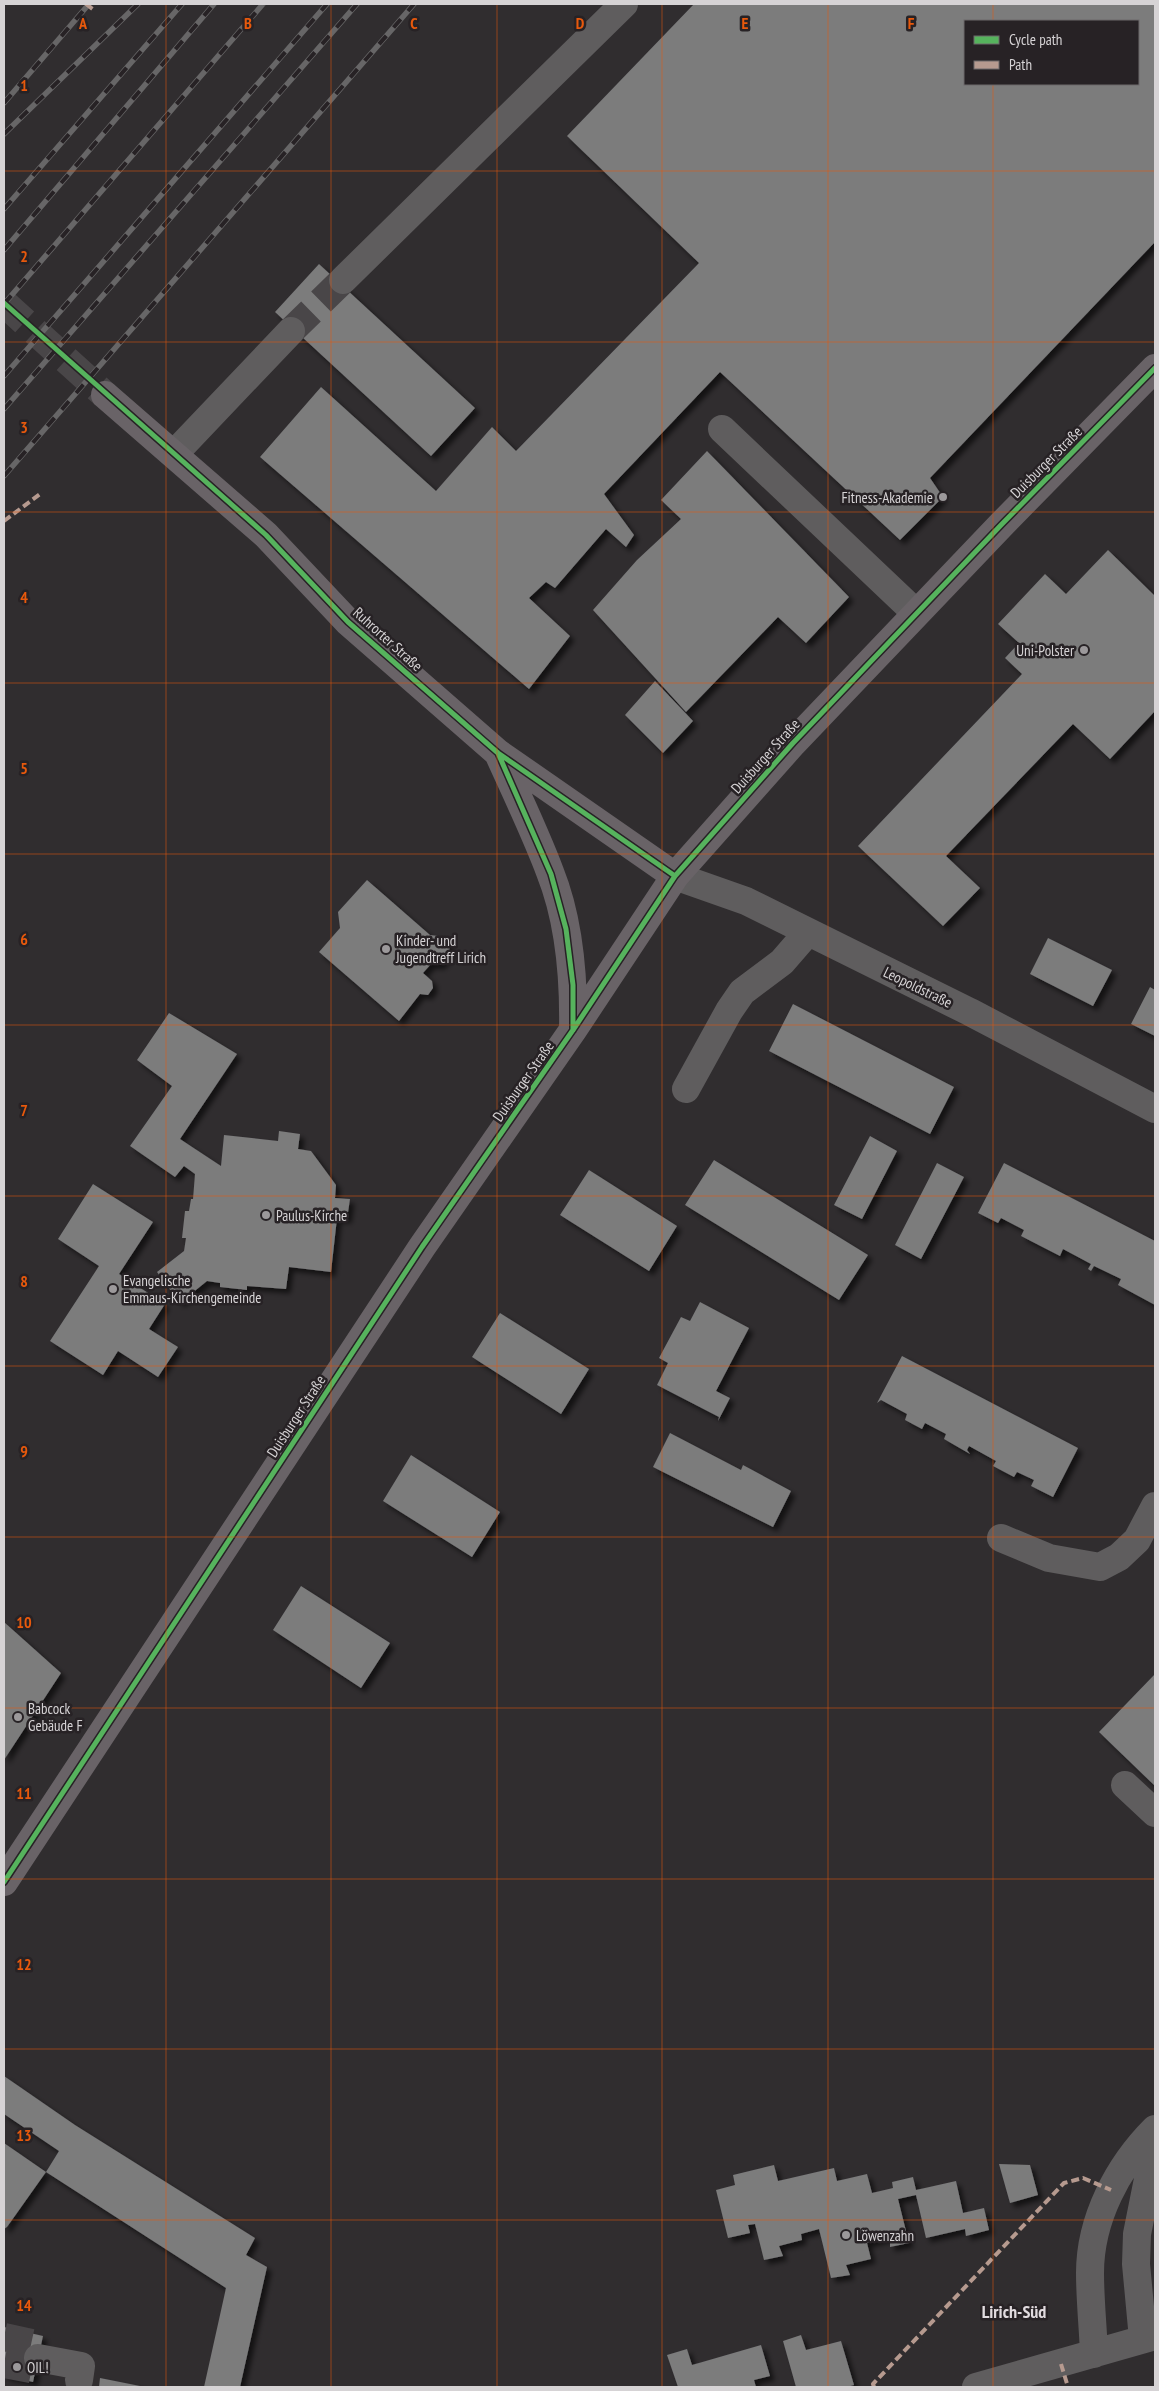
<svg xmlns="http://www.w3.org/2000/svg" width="1159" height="2391" viewBox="0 0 1159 2391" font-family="'PT Sans Narrow',sans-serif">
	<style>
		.building { fill: #7b7b7c; fill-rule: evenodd; filter: url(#shadow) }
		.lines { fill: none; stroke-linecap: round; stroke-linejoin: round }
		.minor-tunnel { stroke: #494648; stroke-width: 28; stroke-dasharray: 28 14; stroke-linecap: butt }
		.major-tunnel { stroke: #494648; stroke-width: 28; stroke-dasharray: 28 14; stroke-linecap: butt }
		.minor { stroke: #5f5d5e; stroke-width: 28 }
		.major { stroke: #696367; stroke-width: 28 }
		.rail-casing { stroke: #676667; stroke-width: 5.5 }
		.rail { stroke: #272225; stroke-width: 4; stroke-dasharray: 11; stroke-linecap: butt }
		.quiet { stroke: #b69a8f; stroke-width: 4; stroke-dasharray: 8 4; stroke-linecap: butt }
		.cycleway-casing { stroke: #272225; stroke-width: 8 }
		.cycleway { stroke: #56b35d; stroke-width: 5 }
		.grid { fill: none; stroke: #e8590c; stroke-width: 1; stroke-opacity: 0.55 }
		.poi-dot { fill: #9c999b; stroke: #272225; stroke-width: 2 }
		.labels { text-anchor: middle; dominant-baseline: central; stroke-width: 5; stroke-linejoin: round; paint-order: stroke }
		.street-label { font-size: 15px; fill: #d6d3d5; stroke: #272225 }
		.poi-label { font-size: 15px; fill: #d6d3d5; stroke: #272225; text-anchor: start }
		.quarter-label { font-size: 18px; font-weight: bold; fill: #e1dbdf; stroke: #272225 }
		.grid-label { font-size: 16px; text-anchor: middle; font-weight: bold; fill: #e8590c; stroke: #272225; stroke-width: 5; stroke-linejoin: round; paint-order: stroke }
	</style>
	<defs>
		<filter id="shadow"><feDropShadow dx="4.5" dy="4.5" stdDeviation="2.5" flood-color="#0009"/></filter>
	</defs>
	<rect width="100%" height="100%" fill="#302d2f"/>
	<!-- building -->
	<path class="building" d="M694,4h461v238l-225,236 13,19 -43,43 -180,-168 -116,122 30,41 -8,12 -20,-18 -51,59 -9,-6 -17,16 41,38 -41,53 -269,-232 61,-70 115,104 56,-64 24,24 183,-188 -132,-127zM965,21h173v63h-173z
		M319,264l156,144 -44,48 -156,-144z
		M707,451l142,146 -43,46 -28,-26 -92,95 -93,-102 44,-50 44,-41 -20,-19z
		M1108,550l47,46v115l-45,48 -37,-35 -127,132 34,32 -37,38 -85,-80 164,-172 -17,-16 14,-15 -21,-19 47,-50 21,20z
		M655,681l38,40 -30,32 -38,-38z
		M367,880l63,55 8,1 11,9 1,9 -10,11 -9,-1 -8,9 9,8 1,7 -5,7 -8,-1 -21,27 -80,-69 21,-24 -2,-16z
		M1048,938l64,32 -19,36 -63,-32z
		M1150,987l5,3v46l-24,-12z
		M793,1004l161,83 -24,47 -161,-83z
		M169,1013l68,41 -57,85 41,27 3,-31 54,6 1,-10 21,3 -2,15 13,2 25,34 -1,13 15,1 -3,20 -10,-1 -6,54 -42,-5 -3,22 -39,-3v4l-27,-3v-4l-13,-2 -27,22 -23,-31 27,-21 2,-13h-4l3,-27h4l2,-12h2l2,-25 -11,-8 -9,11 -45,-31 42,-60 -35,-26z
		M870,1136l27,15 -35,68 -28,-14z
		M714,1160l154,95 -29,45 -154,-95z
		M937,1163l27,14 -43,82 -26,-14z
		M1004,1163l151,78v64l-37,-20 3,-6 -27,-13 -3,5 -3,-2 3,-5 -28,-15 -3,7 -39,-20 3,-6 -23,-12 -3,5 -20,-10z
		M589,1170l88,56 -28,45 -89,-56z
		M93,1184l60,38 -34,52 46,30 -16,25 29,18 -20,30 -40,-26 -15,24 -53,-34 49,-75 -41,-27z
		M700,1302l49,26 -33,63 14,7 -12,23 1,-4 -62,-32 11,-22 -9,-5 22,-41 9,4z
		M500,1313l89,56 -28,45 -89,-57z
		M902,1356l176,92 -25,49 -22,-11 3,-6 -17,-8 -3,5 -21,-11 3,-5 -27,-15 -2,4 3,4 -26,-15 2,-5 -21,-11 -3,6 -17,-9 2,-6 -26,-14 -4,3z
		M670,1433l71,37 2,-5 48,26 -18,36 -120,-60z
		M411,1455l89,57 -28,45 -89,-56z
		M301,1586l89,57 -29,45 -88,-58z
		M4,1622l57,51 -57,87z
		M1155,1674v112l-56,-54z
		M4,2076l71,49 180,113 -9,17 21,12 -27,120h-36l22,-99 -180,-116 13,-21 -55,-37z
		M4,2143l42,29 -39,55 -3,2z
		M999,2164l31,1 8,30 -28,8z
		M774,2165l4,16 56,-13 3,13 30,-7 5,19 21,-5 -1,-6 21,-5 3,13 40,-9 7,32 21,-5 5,22 -23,6 -1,-7 -39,9 -10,-43 -18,4 11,44 -19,4v-10l-23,6 4,16 -25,6 4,10 -19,3 -12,-49 -18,5 1,6 -23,6 4,10 -19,4 -9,-36 -7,1 2,8 -22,5 -12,-48 19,-5 -2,-10z
		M4,2327l39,9 -10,46 -29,-7z
		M801,2335l5,15 35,-9 13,44 -7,2h-51l-13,-46z
		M761,2345l9,31 -16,4 2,7h-78l-11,-32 20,-6 5,16z
		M100,2378l40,8v1h-41z"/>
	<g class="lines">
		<!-- minor-tunnel -->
		<path class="minor-tunnel" d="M291,331l52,-51
			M4,2337l37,8
			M4,2364l32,6"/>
		<!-- major-tunnel -->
		<path class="major-tunnel" d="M4,303l101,92"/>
		<!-- minor -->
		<path class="minor" d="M343,280l281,-276
			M722,429l194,184
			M174,454l117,-123
			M675,876l71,25 224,111 185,97
			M686,1089l43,-78 13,-19 40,-30 26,-30
			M1001,1538l48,20 51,9 19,-10 18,-17 18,-34
			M1125,1785l30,28
			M1143,2339l-7,-75 1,-30 18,-90
			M1094,2354c-1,-27 -4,-54 -4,-81 0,-54 28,-107 65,-144
			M38,2358l43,8 -2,14
			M976,2387l179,-51"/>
		<!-- major -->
		<path class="major" d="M105,395l161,140 82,87 150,131 177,123
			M498,753c18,40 37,79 52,119 20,50 24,105 23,158
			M4,1882l418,-635 151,-217 102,-154 118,-133 209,-219 153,-156"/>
		<!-- rail casing -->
		<g class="rail-casing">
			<path id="rail" d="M4,103l85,-99
				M4,134l134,-130
				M4,209l178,-205
				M4,250l210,-246
				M4,304l259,-300
				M4,376l323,-372
				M4,409l353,-405
				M4,476l410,-472"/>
		</g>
		<!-- rail -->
		<use href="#rail" class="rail"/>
		<!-- quiet -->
		<path class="quiet" d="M86,4l8,6
			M4,521l36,-27
			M1061,2364l7,23
			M874,2387l-1,-3 191,-201 19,-5 28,12"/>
		<!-- cycleway casing -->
		<g class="cycleway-casing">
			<path id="cycleway" d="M4,303l262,232 82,87 150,131 177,123
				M498,753l53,121 15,55 7,56v45
				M4,1882l418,-635 151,-217 102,-154 118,-133 209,-219 153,-156"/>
		</g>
		<!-- cycleway -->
		<use href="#cycleway" class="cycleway"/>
	</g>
	<!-- grid -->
	<path class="grid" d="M166,4v2383M331,4v2383M497,4v2383M662,4v2383M828,4v2383M993,4v17M993,84v2303M4,171h1151M4,342h1151M4,512h1151M4,683h1151M4,854h1151M4,1025h1151M4,1196h1151M4,1366h1151M4,1537h1151M4,1708h1151M4,1879h1151M4,2049h1151M4,2220h1151"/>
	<!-- markers -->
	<g class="poi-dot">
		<circle cx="943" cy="497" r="5"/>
		<circle cx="1084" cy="650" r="5"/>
		<circle cx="386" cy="949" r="5"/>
		<circle cx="266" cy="1215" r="5"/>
		<circle cx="113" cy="1289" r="5"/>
		<circle cx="18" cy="1717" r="5"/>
		<circle cx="846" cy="2235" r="5"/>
		<circle cx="17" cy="2367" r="5"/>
	</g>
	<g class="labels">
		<!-- street labels -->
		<g class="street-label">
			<text transform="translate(1046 462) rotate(-45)">Duisburger Straße</text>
			<text transform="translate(388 639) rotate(42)">Ruhrorter Straße</text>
			<text transform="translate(765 756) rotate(-48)">Duisburger Straße</text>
			<text transform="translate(918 987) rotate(26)">Leopoldstraße</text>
			<text transform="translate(523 1081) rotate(-55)">Duisburger Straße</text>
			<text transform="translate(296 1416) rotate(-57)">Duisburger Straße</text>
		</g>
		<!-- poi labels -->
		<g class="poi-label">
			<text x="933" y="497" text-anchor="end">Fitness-Akademie</text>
			<text x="1074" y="650" text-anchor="end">Uni-Polster</text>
			<text x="396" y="940">Kinder- und<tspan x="396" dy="17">Jugendtreff Lirich</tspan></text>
			<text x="276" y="1215">Paulus-Kirche</text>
			<text x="123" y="1280">Evangelische<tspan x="123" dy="17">Emmaus-Kirchengemeinde</tspan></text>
			<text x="28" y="1708">Babcock<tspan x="28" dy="17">Gebäude F</tspan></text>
			<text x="856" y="2235">Löwenzahn</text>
			<text x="27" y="2367">OIL!</text>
		</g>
		<!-- quarter labels -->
		<g class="quarter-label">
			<text x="1014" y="2311">Lirich-Süd</text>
		</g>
	</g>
	<g class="grid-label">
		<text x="83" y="29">A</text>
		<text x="248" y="29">B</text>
		<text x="414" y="29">C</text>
		<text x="580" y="29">D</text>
		<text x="745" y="29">E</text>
		<text x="911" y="29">F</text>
		<text x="24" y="91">1</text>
		<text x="24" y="262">2</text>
		<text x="24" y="433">3</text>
		<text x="24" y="603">4</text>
		<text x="24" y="774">5</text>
		<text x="24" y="945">6</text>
		<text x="24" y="1116">7</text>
		<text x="24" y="1287">8</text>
		<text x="24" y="1457">9</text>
		<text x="24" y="1628">10</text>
		<text x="24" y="1799">11</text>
		<text x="24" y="1970">12</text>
		<text x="24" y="2141">13</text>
		<text x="24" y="2311">14</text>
	</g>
	<!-- border -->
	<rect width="1159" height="2391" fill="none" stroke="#d6d3d5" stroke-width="10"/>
	<!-- legend -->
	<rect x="964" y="20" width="175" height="65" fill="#272225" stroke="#6d696b"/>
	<rect x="974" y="36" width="25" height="8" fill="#56b35d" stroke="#6d696b"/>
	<text x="1009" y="45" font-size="15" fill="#d6d3d5">Cycle path</text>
	<rect x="974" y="61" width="25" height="8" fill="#b69a8f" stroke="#6d696b"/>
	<text x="1009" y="70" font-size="15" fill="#d6d3d5">Path</text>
</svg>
